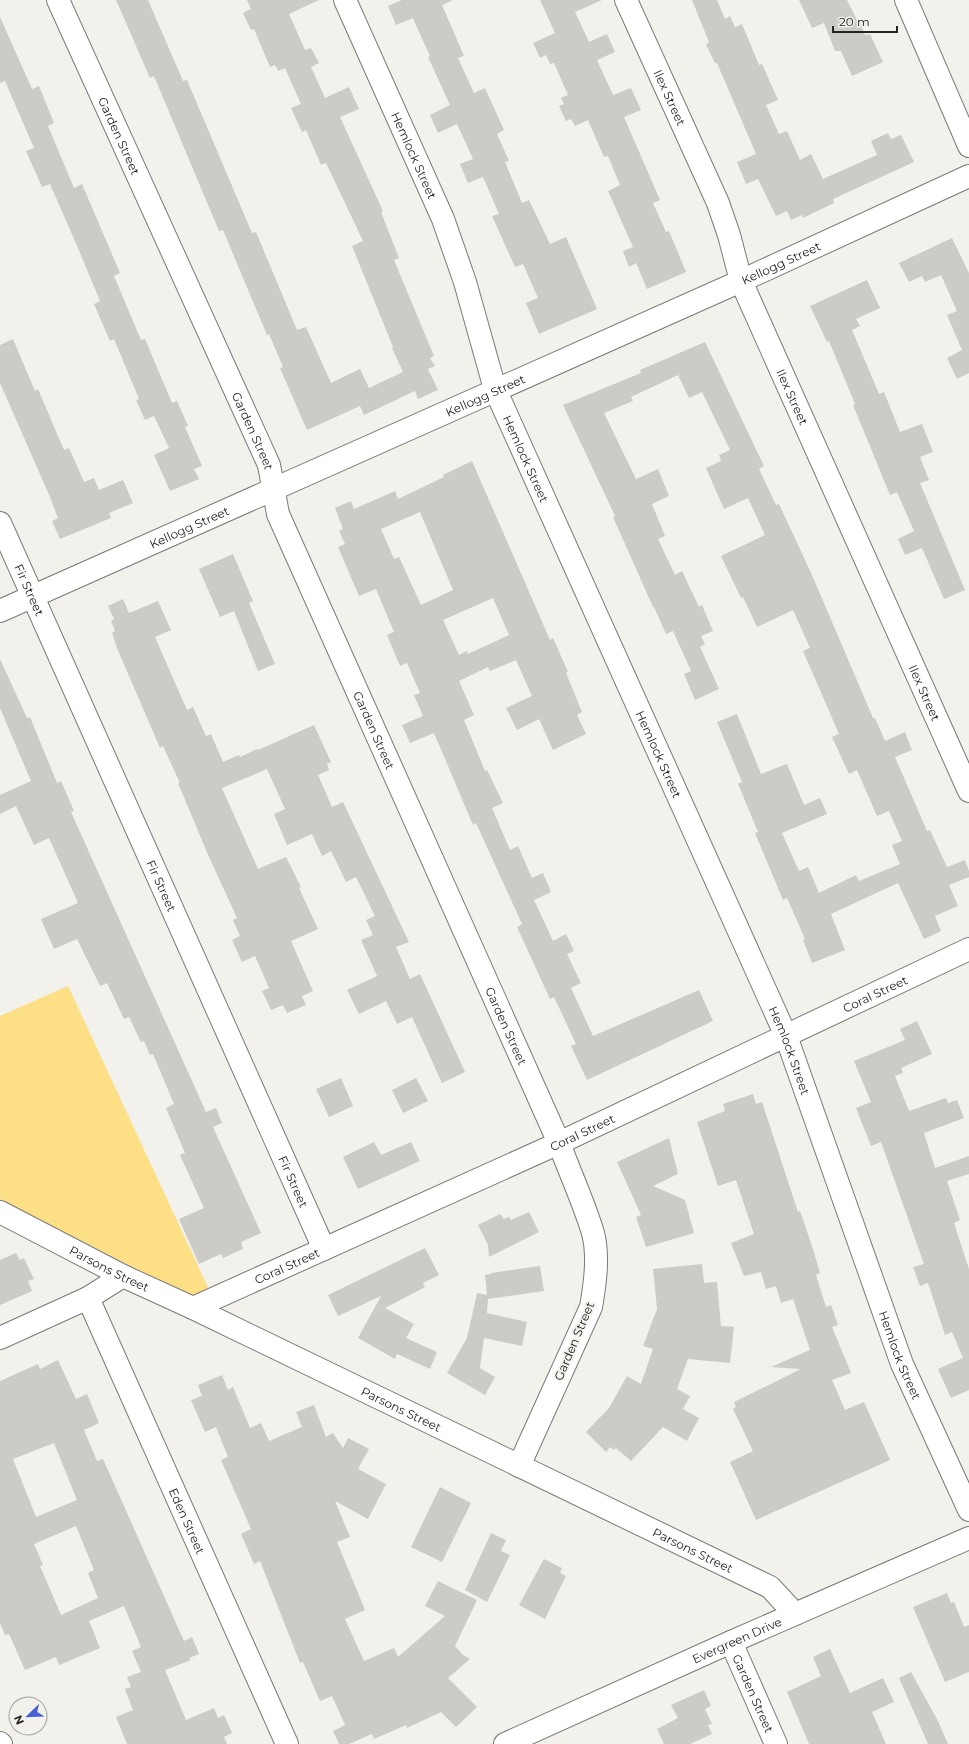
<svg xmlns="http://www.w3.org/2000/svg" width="969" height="1744" viewBox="0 0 969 1744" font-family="Montserrat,sans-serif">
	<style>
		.green { fill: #fddf86 }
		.building { fill: #cdcbc6; fill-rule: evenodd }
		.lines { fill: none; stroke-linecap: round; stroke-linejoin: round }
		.minor-casing { stroke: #7b7975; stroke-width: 24 }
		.minor { stroke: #fff; stroke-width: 22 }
		.labels { text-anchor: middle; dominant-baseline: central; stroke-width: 4; stroke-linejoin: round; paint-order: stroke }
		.street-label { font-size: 12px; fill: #252423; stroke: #f2f1ec }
	</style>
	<rect width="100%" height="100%" fill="#f2f1ec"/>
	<!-- green -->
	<path class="green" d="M68,986l143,308c-13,5 -25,-1 -38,-6l-173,-89v-183z"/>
	<!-- building -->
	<path class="building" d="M116,0h32l35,81 4,-1 65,153 4,-1 41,98 9,-3 25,56 29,-14 9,19 34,-16 -11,-24 1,-1 -41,-101 11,-5 -37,-78 -5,2 -15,-35 -4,2 -11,-24 10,-4 -16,-36 -7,3 -3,-6 -5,2 -16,-38 -3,1 -8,-17 8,-4 -4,-9h72l-30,14 16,36 6,-2 8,15 -8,4 14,31 24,-11 10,22 -19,8 43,94 -2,1 18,46 -5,2 40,96 -4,2 5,8 -7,3 10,21 -20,9 -3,-8 -51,24 -4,-9 -53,24 -27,-62 3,-1 -14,-33 -2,1 -44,-105 -4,1 -65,-155 -4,2z
		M402,0h51l-11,5 22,51 -6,2 16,35 11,-5 19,42 -7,4 12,27 -4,1 17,41 7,-3 21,44 16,-7 31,72 -58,25 -13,-31 12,-5 -15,-34 -8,3 -23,-51 7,-2 -16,-37 -15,6 -8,-19 13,-5 -16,-35 -19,9 -8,-18 20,-10 -22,-48 2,-1 -16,-35 -1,-3 -17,7 -8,-19z
		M540,0h62l-27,12 14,30 18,-8 8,18 -18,8 16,35 18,-7 10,22 -17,7 36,83 -7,3 13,29 3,-1 17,41 -39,17 -11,-26 -7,4 -6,-16 10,-4 -25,-56 12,-6 -12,-29 -4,1 -16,-37 -13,6 -4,-7 -5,2 -7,-15 5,-2 -3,-6 7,-3 -14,-32 -4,1 -4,-9 -6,3 -7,-15 22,-10z
		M692,0h25l8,19 5,-3 5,11 7,-3 17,41 3,-1 16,36 -12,5 13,29 8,-3 13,29 11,-6 12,25 54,-24 -6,-14 17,-8 3,6 10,-4 13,27 -81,37 1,4 -31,15 -1,-3 -11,5 -4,-9 -11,5 -18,-37 -12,5 -9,-22 19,-8 -39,-91h-2l-9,-18 3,-3z
		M799,0h48l10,20 2,-1 6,16 5,-1 13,28 -31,14 -11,-25h-6l-11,-28 -12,5z
		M0,17l32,72 7,-3 15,37 -6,3 26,62 8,-4 38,89 -6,3 27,64 4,-1 27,64 5,-2 11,25 -3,1 17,39 -8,3 5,10 -29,12 -16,-36 15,-7 -15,-32 -9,4 -9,-20 3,-1 -25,-60 -4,2 -16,-37 6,-3 -22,-53 -28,-64 -8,3 -16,-36 8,-3 -29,-67 -5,2z
		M952,238l17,35v100l-12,6 -10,-21 15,-8 -15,-35 10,-4 -16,-36 -16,7 -3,-6 -13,6 -10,-19z
		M867,280l13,28 -24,11 4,7 -8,4 27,64 5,-2 16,40 22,-8 11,28 -13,5 9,23 -9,3 45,107 -21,9 -22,-51 -17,7 -7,-16 16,-8 -17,-39 -7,3 -37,-90 2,-1 -26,-63 -2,1 -17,-36z
		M13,339l22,52 3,-2 26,61 5,-2 15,34 10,-4 5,12 24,-10 10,23 -24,10 2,5 -51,21 -8,-18 6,-3 -8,-21 -50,-114v-38z
		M705,342l59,124 -5,3 17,36 3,-1 33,71 61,143h2l10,23 20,-9 7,18 -17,7 32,74 3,-1 17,37 18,-7 4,11v6l-20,8 9,21 -23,10 6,15 -17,8 -26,-56 -67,31 14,36 -33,13 -9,-23 2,-1 -18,-41 -4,2 -28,-67 3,-1 -20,-48 4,-2 -25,-60 20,-8 24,60 26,-10 17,41 16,-7 7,16 -45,19 17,38 9,-4 11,26 37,-18 3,6 41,-17 -8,-19 10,-4 -13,-30 -12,5 -20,-46 -8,4 -17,-37 7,-3 -36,-83 7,-3 -17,-38 -36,17 -14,-30 -2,1 -20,-42 44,-21 -17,-37 -24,11 -18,-41 15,-7 -2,-6 11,-5 -28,-58 -13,6 -11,-23 -47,22 2,4 -29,12 32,66 22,-10 11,27 -17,8 13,32 -7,3 17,36 7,-4 17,36 3,-2 11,26 -12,5 4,8 -5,3 19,42 -24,11 -11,-26 7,-3 -18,-40 -7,3 -12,-27h-1l-40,-90 2,-1 -52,-111 78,-32 -1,-3z
		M472,461l78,179 3,-2 15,34 -2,1 16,39 -5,3 9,19 -33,16 -14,-31 -22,11 -11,-22 26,-12 -16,-36 -26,11 -2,-4 -29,14 15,34 -10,5 21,51 2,-1 16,33 -11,5 18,42 8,-4 14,32 11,-5 8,19 -17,8 19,41 13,-7 8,17 -7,3 14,29 -10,5 22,48 106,-46 14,31 -126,59 -16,-34 5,-2 -22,-47 -4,2 -33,-72 5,-3 -46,-101 -3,2 -39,-92 -24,10 -8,-18 21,-9 -9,-21 6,-2 -13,-30 -7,3 -13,-31 7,-3 -18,-43 -17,7 -21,-49 7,-3 -6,-13 4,-2 -8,-21 16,-7 3,8 41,-18 3,8 46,-22 -1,-2zM420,512l33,78 -32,15 -22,-48 -5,2 -13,-30zM493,598l16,37 -41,19 -1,-3 -8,4 -16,-35z
		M233,554l20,47 -4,2 26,61 -17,7 -24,-60 -14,6 -21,-48z
		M123,599l6,14 29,-12 13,29 -16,7 32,73 6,-3 13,29 5,-2 12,28 16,-7 1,2 17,-8 1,1 56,-25 17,37 -4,2 2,6 -11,5 14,32 11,-5 66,140 -13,5 14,32 10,-5 45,98 -23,11 -30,-66 -15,7 -11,-23 -27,13 -12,-24 30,-14 -16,-36 12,-5 -7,-15 9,-4 -19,-39 -10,5 -15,-31 -9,5 -10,-22 -25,11 -13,-31 11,-5 -18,-40 -45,19 36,81 28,-12 15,30 -2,1 19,41 -27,12 22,50 -11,5 4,9 -19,8 -4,-8 -12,5 -9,-19 7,-3 -14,-32 -13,6 -10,-22 8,-4 -7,-16 4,-2 -28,-61 -31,-74h2l-17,-37 -3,2 -43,-100 -5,-15 3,-2 -4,-10 3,-2 -6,-13z
		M0,659l27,59 3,-1 27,66 4,-2 13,30 -3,1 135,300 10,-4 6,15 -9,4 48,106 -20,9 2,7 -20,9 -2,-4 -22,10 -20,-45 25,-11 -24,-53 5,-2 -19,-45 8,-4 -21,-50 -3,1 -6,-14 -3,1 -12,-25 -5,2 -17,-36 -7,3 -23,-47 -23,10 -13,-30 37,-16 -29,-65 -15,7 -18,-39 -16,8v-19l31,-14 -31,-73z
		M917,1021l15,33 -31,14 2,5 -8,3 14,35 37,-13 2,5 9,-3 7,18 -40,15 11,35 34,-12v18l-22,7 13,39 -6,3 15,46v121l-18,8 -13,-29 25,-11 -11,-26 -7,3 -17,-52 -8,3 -7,-19 11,-3 -43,-122 -10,4 -15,-38 15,-6 -17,-41 51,-21 -5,-11z
		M341,1078l12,28 -24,11 -13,-28z
		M416,1078l12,23 -25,12 -11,-23z
		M753,1094l3,10 6,-2 36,110 2,-1 12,35 8,27 -4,2 10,32 5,-2 7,20 -6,2 19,46 -19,7 13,30 19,-8 26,58 -134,60 -26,-58 23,-11 -20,-42 3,-2 -2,-5 67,-33 -30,-2 39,-17 -17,-51 -12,4 -5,-17 -10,3 -5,-17 -17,4 -13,-33 23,-9 -18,-54 -18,6 -21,-64 28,-11 -2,-7z
		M669,1138l9,36 -25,12 32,14 9,33 -48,14 -10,-30 5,-2 -24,-53z
		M374,1142l7,13 30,-13 9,19 -62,28 -15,-32z
		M529,1212l10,20 -50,25 -1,-12 -10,-20 22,-11 4,5 5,-2 2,3z
		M425,1248l14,27 -16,8 2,4 -40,21 29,16 -8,14 31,14 -7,17 -33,-15 -2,5 -37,-21 23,-42 -43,20 -10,-21z
		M16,1253l4,7 4,-2 10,21 -6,2 4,10 -32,14v-45z
		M702,1264l2,19 13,-1 4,44 13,1 -4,36 -42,-4 -11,30 13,7 -7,13 16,9 -12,23 -24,-14 -32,34 -15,-13 -2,2 -4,-3 -4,5 -20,-20 23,-24 18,-32 14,8 12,-35 -10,-3 14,-37 -4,-40z
		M540,1266l4,25 -56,8 -1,14 40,9 -5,24 -38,-8 -4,30 15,9 -10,18 -38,-22 20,-35 10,-45 10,2 -2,-20 6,-1v-1z
		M58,1360l18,39 11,-5 12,29 -15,7 13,31 6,-2 81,182 8,-4 7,17 -10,4 2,2 -26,10 21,50 28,-12 4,10 6,-3 8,18 -8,4 3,7h-100l-11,-27 17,-7 -8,-21 6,-2 -4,-10 14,-5 -9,-21 9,-4 -17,-41 -35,15 11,27 -41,17 -3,-8 -31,13 -16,-36 -4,1 -5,-12v-242l38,-17 2,5zM54,1443l23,57 -41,17 -23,-58zM76,1526l18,44 -6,3 10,25 -37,17 -21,-49 3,-1 -9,-21z
		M222,1375l6,15 5,-3 17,41 11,-5 8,18 33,-14 -6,-15 18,-7 12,32 7,-4 10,15 5,-10 21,11 -11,20 28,15 -18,35 -33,-18 15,36 -13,5 28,68 -20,9 19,42 30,-13 4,9 47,-41 -20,-10 13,-25 39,19 -22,46 8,9 7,4 -22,19 29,29 -21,20 -15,-15 -34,16 -1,-3 -32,14 -2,-5 -23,10h-10l-6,-13 12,-6 -13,-29 -12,5 -17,-39 -3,1 -40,-102 -6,3 -13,-30 10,-5 -30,-69 7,-3 -12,-30 -11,5 -14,-32 11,-4 -4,-11z
		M440,1487l31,16 -29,59 -31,-15z
		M491,1533l15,7 -5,11 9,4 -23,47 -22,-12z
		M544,1559l18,9 -2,5 6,3 -21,43 -26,-14z
		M947,1593l4,10 3,-1 10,25 5,-2v47l-24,10 -32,-75z
		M830,1649l20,44 33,-15 11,24 -22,10 14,32h-77l-22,-52 34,-16 -8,-19z
		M911,1672l27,49 10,23h-20l-29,-66z
		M704,1690l7,16 -6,3 7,15 -4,1 4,9 -22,10h-26l-7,-15 21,-11 -7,-13z"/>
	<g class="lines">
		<!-- minor casing -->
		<g class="minor-casing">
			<g id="minor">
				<path id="s1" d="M58,0l211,465 9,49 281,629c11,30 25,60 34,90 6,23 2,51 -2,74l-72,159"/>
				<path id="s2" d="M345,0l98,219 22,63 30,107 291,647 116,328 67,146"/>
				<path id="s3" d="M626,0l92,203 11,32 12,46 228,510"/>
				<path d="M906,0l63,146"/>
				<path id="s4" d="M0,523l324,726"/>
				<path id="s5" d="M0,611l741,-330 228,-105"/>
				<path id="s6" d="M0,1212l123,64 70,32 577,279 25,27"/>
				<path id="s7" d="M88,1298l199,446"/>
				<path id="s8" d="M193,1308l366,-165 410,-194"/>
				<path d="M0,1338l88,-40 35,-22"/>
				<path id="s9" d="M731,1642l45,102"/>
				<path d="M0,1743l1,1"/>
				<path id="s10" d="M505,1744l226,-102 238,-104"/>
			</g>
		</g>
		<!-- minor -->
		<use href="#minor" class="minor"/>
	</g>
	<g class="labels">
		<!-- street labels -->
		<g class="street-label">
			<text stroke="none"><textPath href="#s3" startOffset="107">Ilex Street</textPath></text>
			<text stroke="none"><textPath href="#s1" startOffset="149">Garden Street</textPath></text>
			<text stroke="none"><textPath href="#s2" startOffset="170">Hemlock Street</textPath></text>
			<text stroke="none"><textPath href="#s5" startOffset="855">Kellogg Street</textPath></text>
			<text stroke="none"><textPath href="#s5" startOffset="531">Kellogg Street</textPath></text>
			<text stroke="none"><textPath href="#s3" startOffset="431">Ilex Street</textPath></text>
			<text stroke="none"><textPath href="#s1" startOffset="473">Garden Street</textPath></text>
			<text stroke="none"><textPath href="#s2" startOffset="494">Hemlock Street</textPath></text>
			<text stroke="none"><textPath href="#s5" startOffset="207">Kellogg Street</textPath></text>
			<text stroke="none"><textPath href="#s4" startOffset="73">Fir Street</textPath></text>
			<text stroke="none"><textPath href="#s3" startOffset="755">Ilex Street</textPath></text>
			<text stroke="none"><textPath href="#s1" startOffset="797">Garden Street</textPath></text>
			<text stroke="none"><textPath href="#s2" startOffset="818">Hemlock Street</textPath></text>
			<text stroke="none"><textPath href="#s4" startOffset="397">Fir Street</textPath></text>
			<text stroke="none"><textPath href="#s8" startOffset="751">Coral Street</textPath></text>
			<text stroke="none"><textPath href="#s1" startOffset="1121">Garden Street</textPath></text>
			<text stroke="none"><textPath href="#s2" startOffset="1142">Hemlock Street</textPath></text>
			<text stroke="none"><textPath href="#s8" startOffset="427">Coral Street</textPath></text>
			<text stroke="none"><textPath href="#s4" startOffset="721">Fir Street</textPath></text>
			<text stroke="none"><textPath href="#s8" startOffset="103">Coral Street</textPath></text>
			<text stroke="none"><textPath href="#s6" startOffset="123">Parsons Street</textPath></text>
			<text transform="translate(574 1341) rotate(-67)">Garden Street</text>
			<text stroke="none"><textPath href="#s2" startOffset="1466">Hemlock Street</textPath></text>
			<text stroke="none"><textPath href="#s6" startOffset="447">Parsons Street</textPath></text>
			<text stroke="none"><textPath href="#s7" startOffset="244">Eden Street</textPath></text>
			<text stroke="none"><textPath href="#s6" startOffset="771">Parsons Street</textPath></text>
			<text stroke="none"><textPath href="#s10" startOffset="254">Evergreen Drive</textPath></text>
			<text stroke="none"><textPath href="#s9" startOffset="56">Garden Street</textPath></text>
		</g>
	</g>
	<!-- north arrow -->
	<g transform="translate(28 1716) rotate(247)"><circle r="19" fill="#f2f1ec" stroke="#a09f9c"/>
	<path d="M0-3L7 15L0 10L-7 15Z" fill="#4760d4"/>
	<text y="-6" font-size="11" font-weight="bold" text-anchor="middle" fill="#252423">N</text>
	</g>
	<!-- scale -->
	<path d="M833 26v6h64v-6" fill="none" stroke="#252423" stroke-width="2"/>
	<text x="839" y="26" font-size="12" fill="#252423" stroke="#f2f1ec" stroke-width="3" paint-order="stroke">20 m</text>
</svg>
